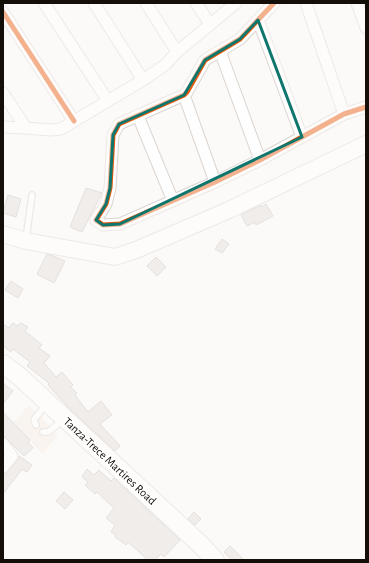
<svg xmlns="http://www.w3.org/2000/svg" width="369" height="563" viewBox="0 0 369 563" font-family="'Alegreya Sans',sans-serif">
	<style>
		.built { fill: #f7eee5 }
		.building { fill: #e3ddda; stroke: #c6c1be }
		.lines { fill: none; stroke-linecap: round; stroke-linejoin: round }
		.lane-casing { stroke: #dad5d1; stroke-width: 8 }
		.street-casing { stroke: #dad5d1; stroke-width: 13 }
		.secondary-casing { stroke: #dad5d1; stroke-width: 18 }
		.primary-casing { stroke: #dad5d1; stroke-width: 20 }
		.lane { stroke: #fffefe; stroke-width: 5.5 }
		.street { stroke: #fffefe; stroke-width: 11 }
		.secondary { stroke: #fffefe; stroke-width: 16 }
		.primary { stroke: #fffefe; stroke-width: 18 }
		.cycleway-casing { stroke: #fff; stroke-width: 8 }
		.cycleway { stroke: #e8590c; stroke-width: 5 }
		.marked { fill: none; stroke: #0f766e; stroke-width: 3; stroke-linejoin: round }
		.labels { text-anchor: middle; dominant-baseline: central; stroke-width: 3.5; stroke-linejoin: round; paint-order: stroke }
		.street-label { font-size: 12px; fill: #140e08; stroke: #fff }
	</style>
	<rect width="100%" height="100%" fill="#fcfaf8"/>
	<!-- built -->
	<path class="built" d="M29,405l29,30 -16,19 -28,-32z"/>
	<!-- building -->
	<path class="building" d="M86,188l16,5 -20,39 -12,-5z
		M8,195l13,4 -5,18 -13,-4z
		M266,204l7,12 -17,9 -1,-3 -8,4 -6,-11 20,-10 1,2z
		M222,239l7,5 -7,9 -7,-4z
		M47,254l6,2 12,5 -11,22 -17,-9z
		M156,257l10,10 -9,9 -10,-10z
		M11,281l12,8 -5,9 -13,-8z
		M13,323l4,3 4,-3 7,4 -3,4 17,14 -3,3 11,8 -6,7 12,14 6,-5 11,13 -2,2 6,6 -2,2 13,17 13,-11 11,14 -12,9 20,22 -5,5 -47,-44 -20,-22 1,-2 -22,-17 3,-4 -17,-13 -2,3 -8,-6v-22l6,4z
		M3,383l10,8 -10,13z
		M3,412l27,28 -2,2 5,6 -9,8 -16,-16 -5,-4z
		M19,456l13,9 -5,7 -5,-3 -19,25v-18l5,-5 9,-11z
		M87,469l7,6 5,-5 12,11 3,-3 66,62 -16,17 -3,-3 -6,6h-7l-20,-18 -2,3 -11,-8 1,-2 -5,-3 4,-7 -9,-7 8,-10 -17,-16 -2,2 -10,-9 3,-3 -6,-5z
		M64,492l9,8 -8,9 -9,-8z
		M194,512l7,7 -6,6 -7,-6z
		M230,546l14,14h-12l-8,-8z"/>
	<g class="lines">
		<!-- lane casing -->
		<g class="lane-casing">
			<path id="lane" d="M26,239l6,-44
				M36,425l-2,-4 1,-3 12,-14
				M43,432h5l15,-12"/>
		</g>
		<!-- street casing -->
		<g class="street-casing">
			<path id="street" d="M44,3l64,98
				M94,3l49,77
				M146,3l31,49
				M196,3l14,21
				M274,3l-34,36 -35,21 -18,32 -3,3 -65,29 -6,11 -3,53 -4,16 -10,16 7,5 17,-1 95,-42 45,-22 84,-46 22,-7
				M306,3l38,111
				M357,3l9,25
				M3,12l71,109
				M258,20l44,117
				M220,51l40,109
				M3,93l23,35
				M184,95l31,87
				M138,116l35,85
				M3,127l23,1 24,2 11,-1 82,-49 22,-15 12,-13 59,-49
				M3,444l9,12 -9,11"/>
		</g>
		<!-- secondary casing -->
		<g class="secondary-casing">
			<path id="secondary" d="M3,234l23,7 89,16 21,-7 93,-40 137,-66"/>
		</g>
		<!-- primary casing -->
		<g class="primary-casing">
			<path id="primary" d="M3,364l16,12 95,88 88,82 13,14"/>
		</g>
		<!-- lane -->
		<use href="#lane" class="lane"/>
		<!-- street -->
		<use href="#street" class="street"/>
		<!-- secondary -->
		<use href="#secondary" class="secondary"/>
		<!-- primary -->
		<use href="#primary" class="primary"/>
		<!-- cycleway casing -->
		<g class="cycleway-casing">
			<path id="cycleway" d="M274,3l-34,36 -35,21 -18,32 -3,3 -65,29 -6,11 -3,53 -4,16 -10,16 7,5 17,-1 95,-42 45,-22 84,-46 22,-7
				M3,12l71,109"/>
		</g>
		<!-- cycleway -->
		<use href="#cycleway" class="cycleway"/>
	</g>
	<!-- marked area -->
	<path d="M0 0H369V563H0ZM258,20l44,117 -182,87 -17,1 -7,-5 10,-16 4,-16 3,-53 6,-11 65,-29 21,-35 35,-21z" fill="#fcfaf8" fill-opacity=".55" fill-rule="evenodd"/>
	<path class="marked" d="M258,20l44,117 -182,87 -17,1 -7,-5 10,-16 4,-16 3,-53 6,-11 65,-29 21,-35 35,-21z"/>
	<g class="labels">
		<!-- street labels -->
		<g class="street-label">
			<text transform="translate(110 461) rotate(43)">Tanza-Trece Martires Road</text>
		</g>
	</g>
	<!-- border -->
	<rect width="369" height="563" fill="none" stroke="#140e08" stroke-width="8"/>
</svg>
